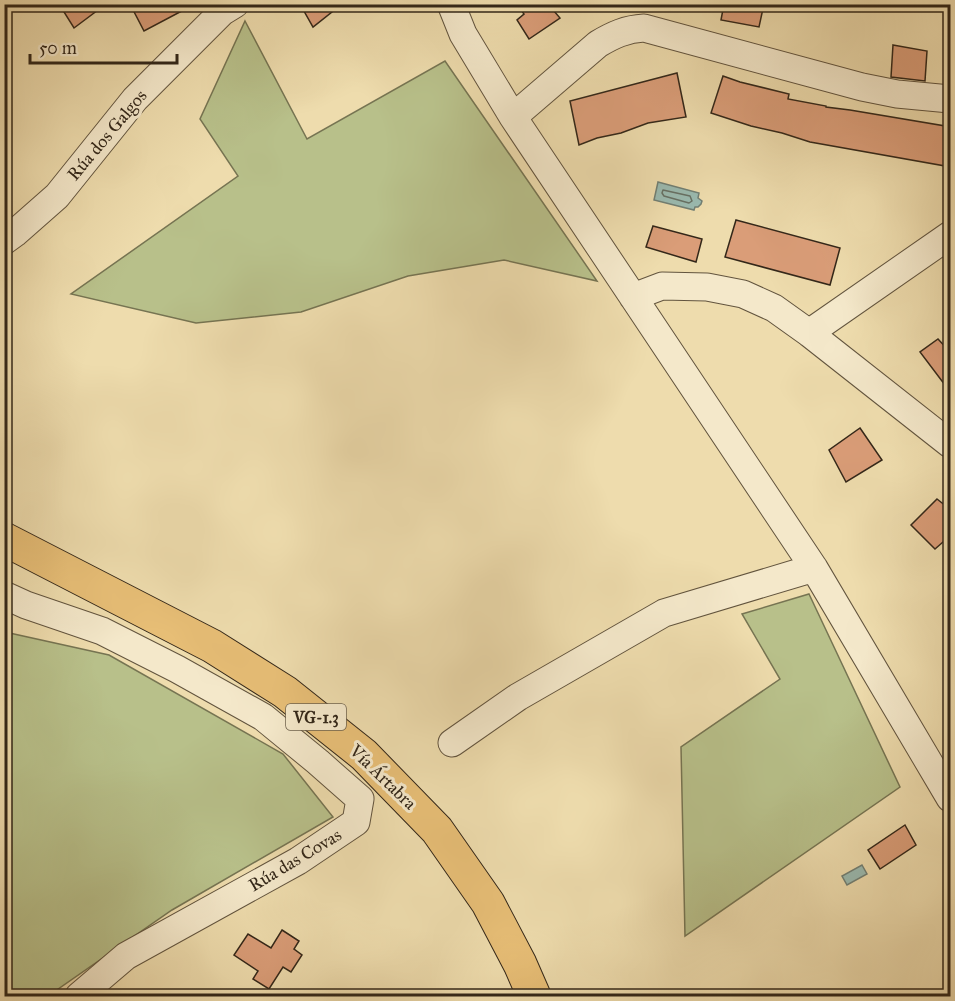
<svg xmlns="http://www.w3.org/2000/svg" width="955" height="1001" viewBox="0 0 955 1001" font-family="'IM FELL Great Primer',serif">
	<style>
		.green { fill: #b8c08a; stroke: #767452; stroke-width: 1.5 }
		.water { fill: #9abab0; stroke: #717f74; stroke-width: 1.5 }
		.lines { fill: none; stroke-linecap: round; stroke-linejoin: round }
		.shore { stroke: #667064; stroke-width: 1.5 }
		.building { fill: #da9d78; stroke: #332719; stroke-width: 1.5 }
		.minor-casing { stroke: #62543e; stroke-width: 29 }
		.highway-casing { stroke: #332719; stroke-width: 35 }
		.minor { stroke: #f4e8ca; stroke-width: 27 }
		.highway { stroke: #e7be76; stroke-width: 33 }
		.labels { text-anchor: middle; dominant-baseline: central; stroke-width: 6; stroke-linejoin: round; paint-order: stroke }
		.shield { fill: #f4e8ca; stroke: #6d614e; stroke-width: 1.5 }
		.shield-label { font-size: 16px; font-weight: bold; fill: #332719 }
		.street-label { font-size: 18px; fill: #332719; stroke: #f4e8ca }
	</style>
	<rect width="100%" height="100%" fill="#eedcad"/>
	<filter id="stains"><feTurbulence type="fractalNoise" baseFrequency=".00333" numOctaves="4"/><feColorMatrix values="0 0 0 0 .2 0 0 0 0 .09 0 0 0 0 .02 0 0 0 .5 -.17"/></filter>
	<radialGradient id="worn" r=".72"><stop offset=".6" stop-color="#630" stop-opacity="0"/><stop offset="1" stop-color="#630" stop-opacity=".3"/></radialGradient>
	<!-- green -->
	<path class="green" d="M245,21l62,118 138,-78 152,220 -93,-21 -96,16 -107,36 -105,11 -125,-29 167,-118 -38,-57z
		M809,594l91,193 -215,149 -4,-189 99,-68 -38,-65z
		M5,632l104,23 174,99 50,63 -161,93 -124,86h-43z"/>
	<!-- water -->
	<path class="water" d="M658,182l41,11 -1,5 4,3 -1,3 -3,3h-3l-1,3 -40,-10z
		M862,865l5,9 -20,11 -5,-9z"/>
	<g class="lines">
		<!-- shore -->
		<path class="shore" d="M663,190l27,6 2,5 -3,2 -25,-7 -2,-3z"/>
	</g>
	<!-- building -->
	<path class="building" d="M59,4h47l-32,24z
		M130,4h65l-51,27z
		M300,4h42l-29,23z
		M517,4h31l12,14 -31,21 -12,-19 7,-6z
		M724,4h40l-5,23 -38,-7z
		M893,45l34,6 -2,30 -34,-4z
		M677,73l9,44 -38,6 -27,10 -24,5 -18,7 -9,-44z
		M723,76l17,6 49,12 -1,5 38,7v1l24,3 101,17v40l-141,-25 -28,-9 -31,-7 -40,-13z
		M736,220l104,28 -10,37 -105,-28z
		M653,226l49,13 -6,23 -50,-15z
		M938,339l13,14v40l-31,-41z
		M860,428l22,32 -36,22 -17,-32z
		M937,499l14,11v25l-16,14 -24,-24z
		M905,825l11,20 -36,24 -12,-19z
		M282,930l17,11 -5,8 8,6 -11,17 -8,-5 -14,22 -16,-10 5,-8 -24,-16 14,-21 23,14z"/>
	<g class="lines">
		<!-- minor casing -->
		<g class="minor-casing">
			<path id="minor" d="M451,4l12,30 50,83 301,451 136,230
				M513,117l85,-73c15,-9 28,-15 46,-16l218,59 35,7 53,5
				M4,241l11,-8 42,-37 78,-97 87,-87 13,-8
				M633,297l29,-11 45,1 36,7 31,14 35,25 141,111
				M809,333l141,-98
				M4,595l22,10 76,26 75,38 86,48 55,45 42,37 -4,23 -58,39 -172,95 -47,40
				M452,743l66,-46 146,-84 150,-45"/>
		</g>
		<!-- highway casing -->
		<g class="highway-casing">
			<path id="highway" d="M4,539l208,107 73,46 79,63 73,75 51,73 32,61 14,32"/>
		</g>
		<!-- minor -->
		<use href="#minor" class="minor"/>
		<!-- highway -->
		<use href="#highway" class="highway"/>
	</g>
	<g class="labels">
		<!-- shield labels -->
		<rect class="shield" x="286" y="704" width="60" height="26" rx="4.5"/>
		<g class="shield-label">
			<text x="316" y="717">VG-1.3</text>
		</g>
		<!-- street labels -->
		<g class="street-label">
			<text transform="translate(107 135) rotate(-50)">Rúa dos Galgos</text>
			<text transform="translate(383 777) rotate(44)">Vía Ártabra</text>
			<text transform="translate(295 860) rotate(-31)">Rúa das Covas</text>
		</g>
	</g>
	<!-- margin -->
	<rect width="955" height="1001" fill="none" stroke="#eedcad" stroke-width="24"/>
	<rect x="6" y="6" width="943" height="989" fill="none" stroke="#332719" stroke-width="3"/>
	<rect x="12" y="12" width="931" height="977" fill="none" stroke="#332719" stroke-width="1.5"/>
	<!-- scale -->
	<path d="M30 54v9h147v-9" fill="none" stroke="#332719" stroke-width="3"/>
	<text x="39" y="54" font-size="18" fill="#332719" stroke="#f4e8ca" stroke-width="4.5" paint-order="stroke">50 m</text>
	<rect width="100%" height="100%" filter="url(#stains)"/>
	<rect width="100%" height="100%" fill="url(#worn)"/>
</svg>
